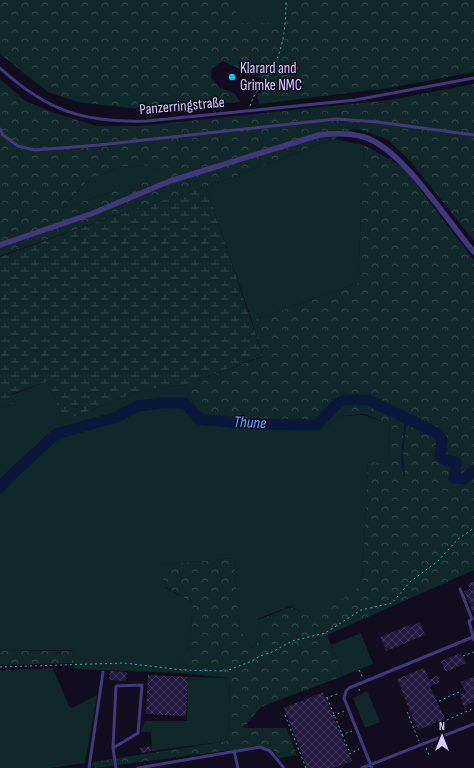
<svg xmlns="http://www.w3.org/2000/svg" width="474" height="768" viewBox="0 0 474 768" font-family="'Sofia Sans Condensed',sans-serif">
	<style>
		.grass { fill: #102829 }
		.forest { fill: url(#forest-crowns); fill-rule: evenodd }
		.wetland { fill: url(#wetland-marsh) }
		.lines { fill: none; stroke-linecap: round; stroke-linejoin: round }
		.stream { stroke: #0a183b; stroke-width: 2 }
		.river { stroke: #0a183b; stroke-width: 11 }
		.building { fill: url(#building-cross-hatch) }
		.path { stroke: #31acae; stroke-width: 1; stroke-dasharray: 2 3; stroke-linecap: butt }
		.service { stroke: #41397d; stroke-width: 3 }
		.minor { stroke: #41397d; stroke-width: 5.5 }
		.poi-dot { fill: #06c7f0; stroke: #110d1f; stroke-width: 1.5 }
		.labels { text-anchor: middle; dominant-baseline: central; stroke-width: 3; stroke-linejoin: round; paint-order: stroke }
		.poi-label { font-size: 15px; fill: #d6cdfe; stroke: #110d1f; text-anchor: start }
		.street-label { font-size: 15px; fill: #d6cdfe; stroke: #110d1f }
		.water-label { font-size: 16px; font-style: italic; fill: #5ea7fb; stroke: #110d1f }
	</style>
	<defs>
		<pattern id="forest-crowns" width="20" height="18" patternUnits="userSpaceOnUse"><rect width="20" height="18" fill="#102829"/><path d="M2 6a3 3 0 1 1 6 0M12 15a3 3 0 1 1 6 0" fill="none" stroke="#324649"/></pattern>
		<pattern id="wetland-marsh" width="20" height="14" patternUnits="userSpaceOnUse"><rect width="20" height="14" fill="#102829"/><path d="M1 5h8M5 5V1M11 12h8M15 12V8" fill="none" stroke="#324649"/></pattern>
		<pattern id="building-cross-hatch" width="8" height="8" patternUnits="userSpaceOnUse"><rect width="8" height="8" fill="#241a40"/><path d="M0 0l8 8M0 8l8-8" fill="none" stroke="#433a5d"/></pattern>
	</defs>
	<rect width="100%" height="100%" fill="#110d1f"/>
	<!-- grass -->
	<path class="grass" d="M235,0h51v23h-50z
		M334,139l30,6 -6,138 -106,38 -46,-134z
		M144,165l26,8 -107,35 23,-26 32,-15z
		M48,381l15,40 79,-31 42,-5 22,41 119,2 15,-12 24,-1 26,9 -2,39 -20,-1 -6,122 -47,37 -24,-15 -33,13 3,21 -9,8 -13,-20 -5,-70 -75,7 7,23 27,15 -5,52 -7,1 -1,17 -106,-4 -2,-19 -72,1v-242l14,-6 -3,-8z
		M361,633l12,31 -30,12 -12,-31z
		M53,668l16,38 3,2 25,-13 -12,68 -35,5h-50v-98z
		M188,677l42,1 -2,63 -76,10 -1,-19h-10l4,-11h42z
		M367,691l13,31 -15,6 -12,-30z"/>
	<!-- forest -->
	<path class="forest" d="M0,0h235l2,23h49v-23h188v72l-85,16 -130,16 -2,-9 13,-12 -47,-22 -11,7 -1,10 8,9 16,7 5,8 -101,7 -61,-7 -30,-10 -48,-38z
		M0,79l25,22 30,12 42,13h42l251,-26 84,-16v157l-63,-79 -24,-23 -26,-9 -9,-1 -18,10 -128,48 -78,24 -128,45zM144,165l25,8 -106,35 23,-26 32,-15z
		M364,145l39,22 71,93v310l-147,65 16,41 -82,31 -18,21h43l11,27 -18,3 -6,-8 -11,-4 -167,22 -3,-4 1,-2 135,-21 2,-63 -50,-5 1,-17 7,-2 5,-51 -27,-16 -8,-22 76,-7 5,70 13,20 9,-8 -3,-20 33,-13 24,13 47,-36 6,-122 20,1 2,-39 -26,-10 -24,2 -15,12 -119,-2 -22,-41 78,-28 1,-1 -11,-35 106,-38z
		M0,651h72l2,12 -74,2z"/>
	<!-- wetland -->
	<path class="wetland" d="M206,187l57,169 -79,29 -42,5 -79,31 -15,-40 -37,13 3,9 -14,6v-152l128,-46z"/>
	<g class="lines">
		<!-- stream -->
		<path class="stream" d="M404,475l-2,-21 4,-35"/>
		<!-- river -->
		<path class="river" d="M0,488l5,-7 51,-47 61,-17 20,-11 25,-3h23l14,16 52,5 66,1 20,-21 7,-4h24l69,33 5,6 -2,17 6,4 10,2 -2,16 10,1 10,-9"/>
	</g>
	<!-- building -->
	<path class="building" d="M474,581v33l-10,-23 6,-2 -2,-5z
		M420,622l5,13 -39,16 -6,-14 29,-12 1,2z
		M461,653l5,10 -20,9 -5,-11z
		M424,668l5,12 8,-4 3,6 -10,4 15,33 -27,11 -21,-51z
		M110,671l17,1 -1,9 -17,-1z
		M148,675l40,2 -2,39 -40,-2z
		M474,676v26l-10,4 -4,-11 6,-2 -5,-11z
		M323,692l29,69 -18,7h-27l-23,-60z
		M151,746l1,5 -11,2 -1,-5z"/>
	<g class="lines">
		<!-- path -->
		<path class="path" d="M250,106c5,-16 14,-22 22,-37 12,-21 14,-45 14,-69
			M463,656l11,-4
			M0,667l124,-4 59,7 43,1 26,-10 8,-5 12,-4 20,-11 33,-8 36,-23 31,-7 19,-22 27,-20 20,-22 16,-11
			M359,670l4,8
			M359,689l1,5
			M326,698l14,-5
			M327,698l23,55
			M439,701l20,-9
			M407,712l12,29
			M285,715l21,53
			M333,716l11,-5
			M447,720l27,-12
			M341,735l11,-4
			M426,748l3,7
			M349,754l10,-5"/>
		<!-- service -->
		<path class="service" d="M0,68c47,43 84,55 147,53l208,-21 119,-22
			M0,129l3,6 15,11 17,4 64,-5 237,-26 42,3 96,13
			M460,589l12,30
			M472,619l-3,2 4,16
			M113,748l25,-15 4,-48 -26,1 -3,62 3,20
			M234,751l4,17
			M89,768l14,-96
			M138,768l122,-21 10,4 14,17
			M362,768l112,-44
			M372,768l-28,-70 2,-7 3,-3 124,-51 1,3"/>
		<!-- minor -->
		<path class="minor" d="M0,245l91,-31 79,-33 149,-46c15,-2 31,-2 45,2 39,12 83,84 110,115"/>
	</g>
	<!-- markers -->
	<circle class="poi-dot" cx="232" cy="77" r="4"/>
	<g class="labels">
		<!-- poi labels -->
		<g class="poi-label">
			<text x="240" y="68">Klarard and<tspan x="240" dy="17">Grimke NMC</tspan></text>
		</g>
		<!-- street labels -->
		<g class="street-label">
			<text transform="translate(182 106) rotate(-5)">Panzerringstraße</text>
		</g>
		<!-- water labels -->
		<g class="water-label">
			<text transform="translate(250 423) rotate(3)">Thune</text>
		</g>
	</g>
	<!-- north arrow -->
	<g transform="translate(442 736)" stroke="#110d1f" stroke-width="3" paint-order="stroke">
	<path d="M0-3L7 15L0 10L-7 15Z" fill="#d6cdfe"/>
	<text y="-6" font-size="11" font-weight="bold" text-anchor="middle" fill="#d6cdfe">N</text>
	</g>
</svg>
